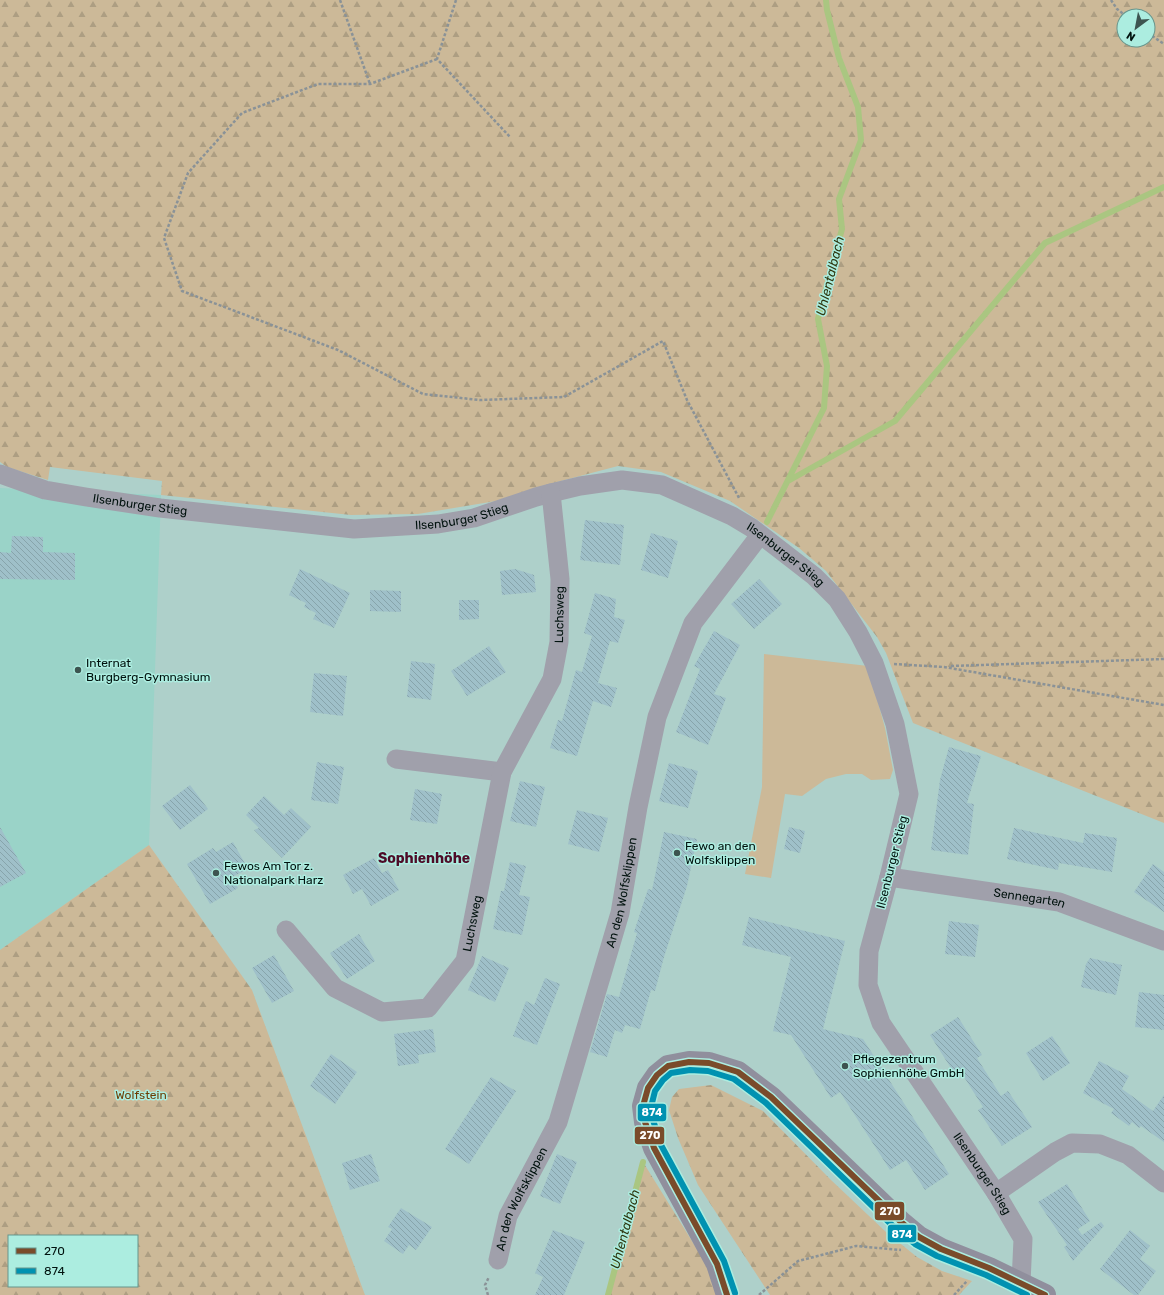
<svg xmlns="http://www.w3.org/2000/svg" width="1164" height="1295" viewBox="0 0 1164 1295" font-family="Rubik,sans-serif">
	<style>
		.built { fill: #9ad3c8 }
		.green { fill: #ccb998 }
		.forest { fill: url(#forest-firs); fill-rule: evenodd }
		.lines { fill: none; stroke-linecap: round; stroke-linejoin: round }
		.stream { stroke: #aac681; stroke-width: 6 }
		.building { fill: url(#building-back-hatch) }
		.path { stroke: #8a9297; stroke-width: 2.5; stroke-dasharray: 3 2; stroke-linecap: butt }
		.minor { stroke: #a0a0ab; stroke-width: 19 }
		.major { stroke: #908f9d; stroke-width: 22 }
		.bus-1-casing { stroke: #acede0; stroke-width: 9 }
		.bus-2-casing { stroke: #acede0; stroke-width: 9 }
		.bus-1 { stroke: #7a4b2a; stroke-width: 6 }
		.bus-2 { stroke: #0092b1; stroke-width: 6 }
		.poi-dot { fill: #3d5450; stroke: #acede0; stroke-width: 1.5 }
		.labels { text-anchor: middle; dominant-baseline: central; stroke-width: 3; stroke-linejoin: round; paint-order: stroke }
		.street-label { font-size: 12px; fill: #00120e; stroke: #acede0 }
		.poi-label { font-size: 12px; fill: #00120e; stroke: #acede0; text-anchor: start }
		.park-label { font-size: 12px; fill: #6d3c03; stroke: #acede0 }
		.water-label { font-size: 13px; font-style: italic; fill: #2e370f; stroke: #acede0 }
		.quarter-label { font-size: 14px; font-weight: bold; fill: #4e0b27; stroke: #acede0 }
		.line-badge { stroke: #acede0; stroke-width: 1.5 }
		.badge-label { font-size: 11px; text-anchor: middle; font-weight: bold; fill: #fff }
	</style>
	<defs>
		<pattern id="forest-firs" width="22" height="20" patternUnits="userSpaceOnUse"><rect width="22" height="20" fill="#ccb998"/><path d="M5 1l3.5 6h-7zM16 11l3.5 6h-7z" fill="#ad9e82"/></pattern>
		<pattern id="building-back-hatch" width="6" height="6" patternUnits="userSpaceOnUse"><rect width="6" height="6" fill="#9fc0c9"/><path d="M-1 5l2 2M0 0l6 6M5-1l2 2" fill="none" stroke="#87a4ab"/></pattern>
	</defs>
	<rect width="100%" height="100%" fill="#aed0ca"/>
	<!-- built -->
	<path class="built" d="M0,488l161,7 -12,350 -149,105z"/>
	<!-- green -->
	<path class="green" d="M764,654l104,12 17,62 8,42 -3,9 -19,1 -9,-6h-16l-20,5 -24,17 -17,-2 -14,84 -26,-4 17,-87z"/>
	<!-- forest -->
	<path class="forest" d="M0,0h1164v823l-251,-100 -27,-70 -9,-16 -51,-66 -27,-23 -69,-47 -69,-29 -43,-6 -76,20 -46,15 -78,13 -67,1 -190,-20 1,-14 -112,-14 -2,13 -41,-13 -7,-5zM1124,16h24v24h-24z
		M149,845l103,145 113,305h-365v-345zM9,1236h128v50h-128z
		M711,1085l52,26 68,69 55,52 31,25 25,14 30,10 -13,14h-189l-72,-110 -20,-47 -9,-28 3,-13 7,-8z
		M643,1162l70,113 3,20h-108z"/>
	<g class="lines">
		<!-- stream -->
		<path class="stream" d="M788,481l107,-60 150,-178 119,-56
			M767,522l57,-114 3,-42 -9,-47 24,-90 -3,-30 22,-59 -3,-33 -19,-49 -12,-48 -1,-10
			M608,1295l35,-133"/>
	</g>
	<!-- building -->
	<path class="building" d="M585,520l39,5 -4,40 -40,-5z
		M651,533l27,8 -10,37 -27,-8z
		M12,536l31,1v15l32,1v27l-75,-1v-27l11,1z
		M300,569l50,24 -16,35 -21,-9 3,-6 -12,-6 2,-4 -17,-8z
		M515,569l19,6 2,17 -34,3 -2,-24z
		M759,579l23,25 -28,25 -23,-25z
		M370,590l31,1v21l-31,-1z
		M595,593l21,6 -2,18 11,3 -7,23 -8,-2 -12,42 19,5 -6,19 -18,-6 -16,55 -27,-8 8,-28 4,1 14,-51 6,2 10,-36 -8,-3z
		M459,600h20v19l-20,1z
		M714,631l26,14 -26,49 12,4 -18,47 -32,-13 24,-63 -6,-3z
		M489,646l17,26 -39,24 -16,-25z
		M411,661l24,3 -4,36 -24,-3z
		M314,673l33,3 -4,40 -33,-4z
		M949,747l32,9 -14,47 7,1 -6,51 -37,-5 9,-70z
		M317,762l27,5 -6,37 -27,-4z
		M669,763l29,8 -10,37 -29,-7z
		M520,781l25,6 -9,40 -26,-6z
		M190,785l18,24 -28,21 -18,-24z
		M415,789l27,5 -5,30 -27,-4z
		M264,796l20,19 7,-7 20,19 -29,31 -28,-28 5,-2 -13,-13z
		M577,810l31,8 -9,34 -31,-8z
		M0,827l26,46 -26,14z
		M789,827l16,4 -5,22 -16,-4z
		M1014,828l69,15 2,-10 32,5 -5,34 -53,-9 -1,7 -51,-11z
		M664,832l33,7 -10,47 -23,71 -9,34 -4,-1 -11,39 -15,-4 -3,8 -7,-3 -8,27 -17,-5 17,-58 12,3 18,-64 -3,-1 14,-43 4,1z
		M233,842l15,27 -16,8 6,11 -28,16 -23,-40 26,-16 3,4z
		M374,858l8,15 6,-3 11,20 -28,16 -9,-17 -9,5 -10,-19z
		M510,862l16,4 -7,29 11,2 -8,38 -29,-6 8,-38h3z
		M1153,864l11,8v40l-30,-20z
		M749,917l96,24 -22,88 40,10 86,135 -24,16 -19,-30 -16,10 -50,-78 -9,6 -40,-63 -18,-4 18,-74 -49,-12z
		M949,921l30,4 -4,32 -30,-3z
		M359,934l16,27 -28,18 -17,-26z
		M274,955l20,36 -22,12 -20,-35z
		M482,956l27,12 -14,34 -27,-12z
		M1090,958l32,7 -6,30 -35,-8 5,-23z
		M545,978l15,6 -23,61 -24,-9 13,-35 8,4z
		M1139,992l25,3v35l-29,-3z
		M958,1017l24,38 -5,3 24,38 7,-5 24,36 -30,19 -24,-36 5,-3 -24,-38 -5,4 -24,-38z
		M433,1029l3,23 -18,3 1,8 -21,3 -4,-32z
		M1052,1036l18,27 -27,18 -17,-28z
		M331,1054l26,18 -22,32 -25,-18z
		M1099,1061l30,15 -7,13 31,22 11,-16v47l-23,-16 -2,2 -7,-6 -3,4 -18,-13 3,-4 -31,-16z
		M491,1077l25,14 -47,73 -24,-15z
		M371,1154l9,27 -30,9 -8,-27z
		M557,1154l20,8 -17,42 -20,-8z
		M1067,1184l23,37 -12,8 4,6 19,-13 3,4 -31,35 -9,-14 3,-2 -29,-43z
		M401,1208l31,19 -16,23 -7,-5 -6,9 -19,-13 8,-12 -4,-2z
		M553,1230l32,12 -21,53h-29l8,-18 -8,-4z
		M1130,1230l20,16 -10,13 16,12 -18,24h-4l-34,-26z"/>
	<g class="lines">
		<!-- path -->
		<path class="path" d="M340,0l30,84
			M456,0l-19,59 73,78
			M1111,0l6,9 9,7
			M1148,33l16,11
			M437,59l-67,25h-52l-76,29 -54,60 -24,65 18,53 156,59 85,44 57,6 84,-3 99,-56 24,59 52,98
			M894,664l50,3 220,38
			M951,666l213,-7
			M488,1295l-3,-10 4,-8
			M759,1295l39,-34 58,-15 45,4
			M954,1295l13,-14"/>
		<!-- minor -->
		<g class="minor">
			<path id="s1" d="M0,474l45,16 41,7 74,11 194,21 84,-5 36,-6 62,-21 15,-4 29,-7 42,-6 40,5 70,31 20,12 62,48 23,23 21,33 16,31 21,61 14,70 -20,83 -20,74 -1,34 13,38 115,170 27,46 -2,44"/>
			<path d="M396,759l106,13"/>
			<path id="s2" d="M889,877l170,25 105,39"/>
			<path id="s3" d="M286,930l49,58 47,24 46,-4 37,-47 37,-189 50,-93 7,-37 1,-63 -9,-86"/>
			<path d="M996,1193l59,-41 17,-9 28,1 28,11 36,28"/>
			<path id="s4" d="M498,1260l10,-44 50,-94 62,-209 18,-106 19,-90 36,-94 67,-88"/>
		</g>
		<!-- major -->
		<path class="major" d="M727,1295l-10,-31 -63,-116 -9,-26 -2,-16 5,-18 9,-13 11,-9 21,-4 20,1 29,9 33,25 130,125 18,15 22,12 48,19 56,27"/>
		<!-- bus-1 casing -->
		<g class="bus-1-casing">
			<path id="bus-1" d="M727,1295l-10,-31 -63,-116 -9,-26 -2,-16 5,-18 9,-13 11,-9 21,-4 20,1 29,9 33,25 130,125 18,15 22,12 48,19 56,27"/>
		</g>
		<!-- bus-2 casing -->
		<g class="bus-2-casing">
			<path id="bus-2" d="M735,1293l-11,-32 -63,-116 -8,-25 -2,-13 4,-16 8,-11 8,-7 19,-3 18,1 26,8 32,24 129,125 20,16 22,12 49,19 41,20"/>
		</g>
		<!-- bus-1 -->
		<use href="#bus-1" class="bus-1"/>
		<!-- bus-2 -->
		<use href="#bus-2" class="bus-2"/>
	</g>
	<!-- markers -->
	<g class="poi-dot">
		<circle cx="78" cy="670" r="4"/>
		<circle cx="677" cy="853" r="4"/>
		<circle cx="216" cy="873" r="4"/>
		<circle cx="845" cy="1066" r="4"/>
	</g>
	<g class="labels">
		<!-- street labels -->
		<g class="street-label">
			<text stroke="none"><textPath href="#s1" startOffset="144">Ilsenburger Stieg</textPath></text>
			<text stroke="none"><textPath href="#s1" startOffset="468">Ilsenburger Stieg</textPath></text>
			<text stroke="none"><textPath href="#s1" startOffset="816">Ilsenburger Stieg</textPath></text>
			<text stroke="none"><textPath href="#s3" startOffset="598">Luchsweg</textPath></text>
			<text transform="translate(892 862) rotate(-76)">Ilsenburger Stieg</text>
			<text stroke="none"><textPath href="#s4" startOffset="390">An den Wolfsklippen</textPath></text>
			<text stroke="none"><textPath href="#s2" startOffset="142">Sennegarten</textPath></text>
			<text stroke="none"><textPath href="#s3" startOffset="273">Luchsweg</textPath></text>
			<text stroke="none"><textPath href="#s1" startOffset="1512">Ilsenburger Stieg</textPath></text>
			<text stroke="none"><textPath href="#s4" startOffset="66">An den Wolfsklippen</textPath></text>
		</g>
		<!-- poi labels -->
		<g class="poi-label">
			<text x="86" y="663">Internat<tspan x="86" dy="14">Burgberg-Gymnasium</tspan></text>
			<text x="685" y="846">Fewo an den<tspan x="685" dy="14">Wolfsklippen</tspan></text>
			<text x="224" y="866">Fewos Am Tor z.<tspan x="224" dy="14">Nationalpark Harz</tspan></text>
			<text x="853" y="1059">Pflegezentrum<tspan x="853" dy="14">Sophienhöhe GmbH</tspan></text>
		</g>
		<!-- park labels -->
		<g class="park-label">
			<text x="141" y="1095">Wolfstein</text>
		</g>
		<!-- water labels -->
		<g class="water-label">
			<text transform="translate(830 276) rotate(-76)">Uhlentalbach</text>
			<text transform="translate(625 1229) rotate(-75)">Uhlentalbach</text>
		</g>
		<!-- quarter labels -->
		<g class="quarter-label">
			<text x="424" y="858">Sophienhöhe</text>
		</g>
	</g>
	<g class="line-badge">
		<rect x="637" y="1103" width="30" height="19" rx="4" fill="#0092b1"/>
		<rect x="634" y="1126" width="31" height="19" rx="4" fill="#7a4b2a"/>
		<rect x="874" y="1201" width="31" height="20" rx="4" fill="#7a4b2a"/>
		<rect x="887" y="1224" width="30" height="19" rx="4" fill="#0092b1"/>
	</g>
	<g class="badge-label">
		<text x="652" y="1116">874</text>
		<text x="650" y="1139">270</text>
		<text x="890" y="1215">270</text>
		<text x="902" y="1238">874</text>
	</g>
	<!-- legend -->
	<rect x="8" y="1235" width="130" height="52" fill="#acede0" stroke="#67958c"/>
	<rect x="16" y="1248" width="20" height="6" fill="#7a4b2a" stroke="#67958c"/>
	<text x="44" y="1255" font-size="12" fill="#00120e">270</text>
	<rect x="16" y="1268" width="20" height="6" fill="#0092b1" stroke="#67958c"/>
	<text x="44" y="1275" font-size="12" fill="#00120e">874</text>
	<!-- north arrow -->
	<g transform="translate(1136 28) rotate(212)"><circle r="19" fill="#acede0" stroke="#67958c"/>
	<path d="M0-3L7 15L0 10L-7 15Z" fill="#3d5450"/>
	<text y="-6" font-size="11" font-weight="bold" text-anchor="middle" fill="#00120e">N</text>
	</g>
</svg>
